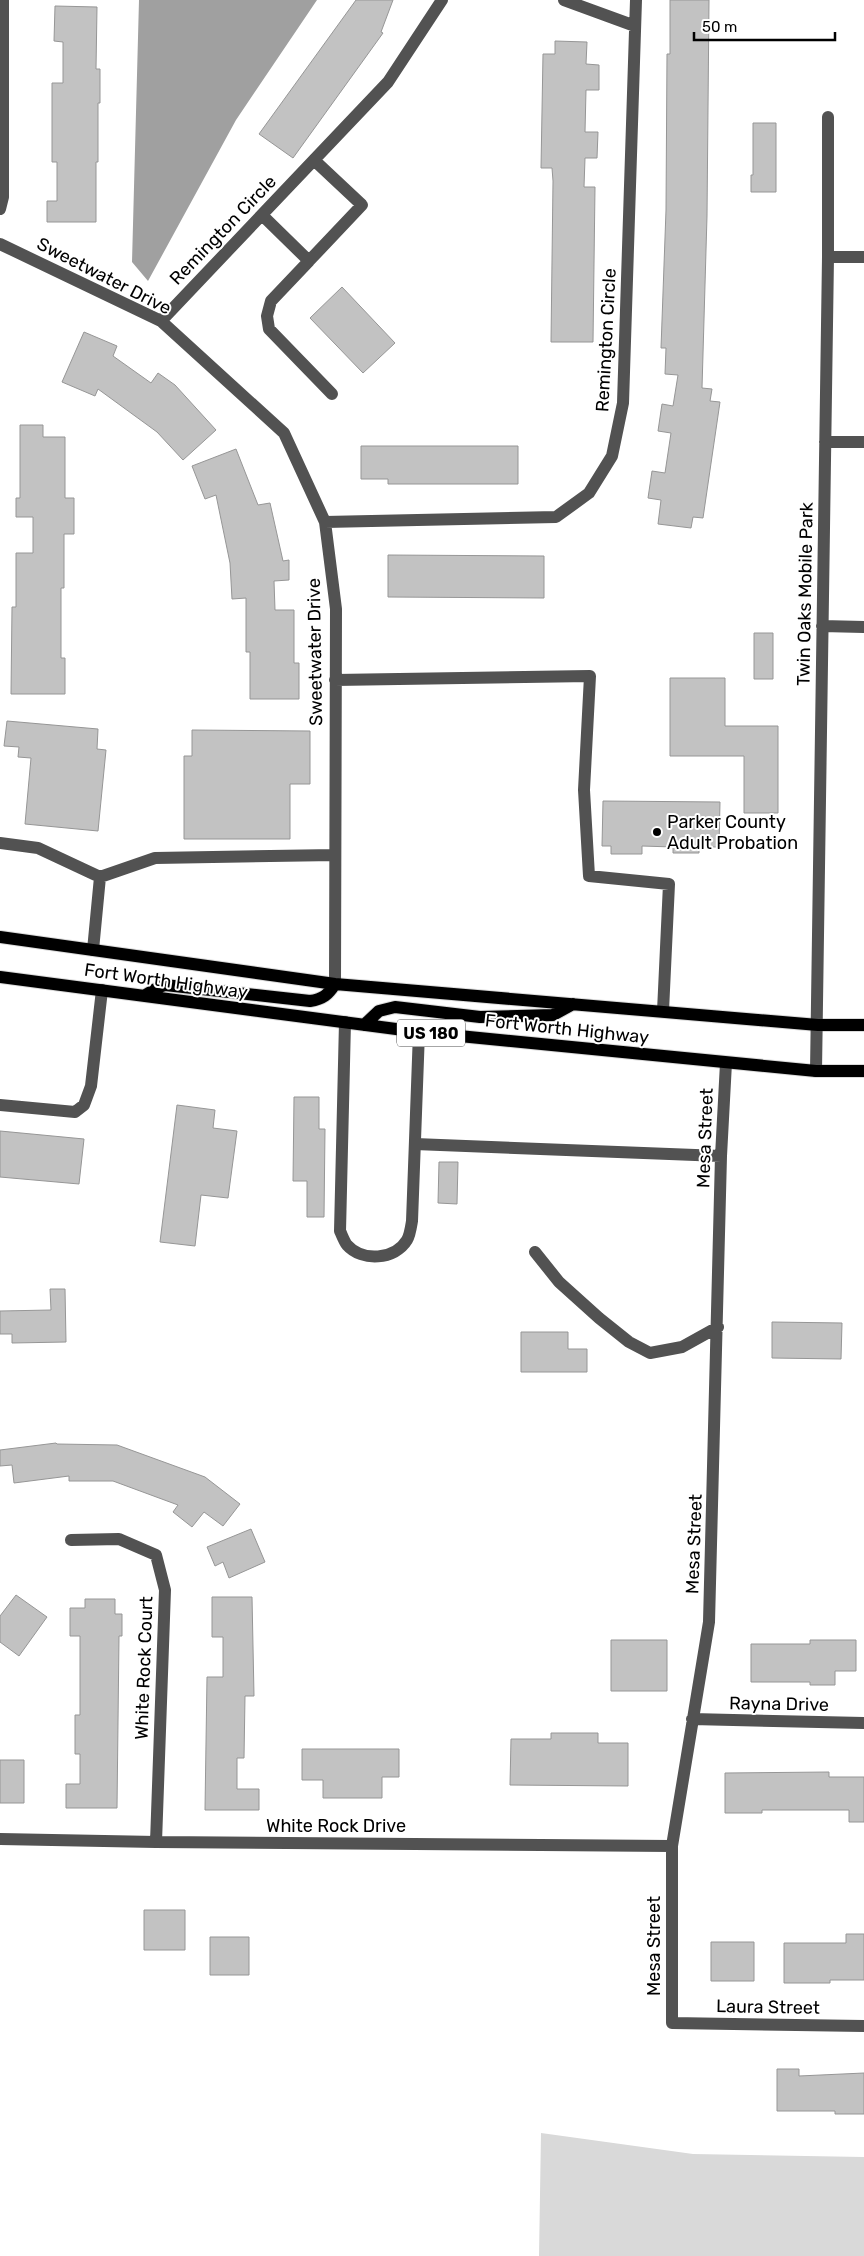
<svg xmlns="http://www.w3.org/2000/svg" width="864" height="2256" viewBox="0 0 864 2256" font-family="Rubik,sans-serif">
	<style>
		.green { fill: #d9d9d9 }
		.water { fill: #a0a0a0 }
		.building { fill: #c2c2c2; stroke: #969696 }
		.lines { fill: none; stroke-linecap: round; stroke-linejoin: round }
		.major-casing { stroke: #dbdbdb; stroke-width: 14 }
		.minor { stroke: #525252; stroke-width: 12 }
		.major { stroke: #000; stroke-width: 12 }
		.poi-dot { fill: #000; stroke: #fff; stroke-width: 2 }
		.labels { text-anchor: middle; dominant-baseline: central; stroke-width: 4; stroke-linejoin: round; paint-order: stroke }
		.shield { fill: #fff; stroke: #4c4c4c; stroke-width: 1 }
		.shield-label { font-size: 16px; font-weight: bold; fill: #000 }
		.street-label { font-size: 18px; fill: #000; stroke: #fff }
		.poi-label { font-size: 18px; fill: #000; stroke: #fff; text-anchor: start }
	</style>
	<rect width="100%" height="100%" fill="#fff"/>
	<!-- green -->
	<path class="green" d="M541,2133l152,21 171,3v99h-325z"/>
	<!-- water -->
	<path class="water" d="M139,0h178l-81,120 -88,161 -16,-19z"/>
	<!-- building -->
	<path class="building" d="M356,0h37l-12,32 2,1 -90,125 -34,-24z
		M670,0h39l-2,216 -5,172 10,1 -2,12 10,1 -17,116 -10,-1 -2,11 -33,-4 3,-24 -13,-2 4,-27 13,2 6,-40 -13,-2 4,-27 11,2 5,-31 -13,-1 1,-26h-5l5,-138 1,-156h3z
		M55,6l42,1 -1,62h4v34h-2v59h-2v60h-49v-21h10v-39h-5v-79h11v-41l-9,-1z
		M555,41l32,1 -1,22 13,1v25h-13l-1,42h13l-1,26h-12l-1,29h11l-2,155h-42l2,-161 -1,-13h-11l2,-114h12z
		M753,123h23v69h-25v-17h2z
		M342,287l53,56 -32,30 -53,-55z
		M84,332l33,14 -4,10 38,27 7,-10 17,12 41,45 -33,30 -26,-28 -59,-43 -3,7 -33,-14z
		M20,425h23v12h22v61h9v36h-10v54h-3v70h4v36h-54l1,-87h4v-54h17v-36h-17v-19h4z
		M361,446h157v38h-130v-5h-27z
		M236,449l22,56 12,-2 13,58 6,-1v20l-15,1 1,29h19v53h5v36h-49v-47h-4v-54l-14,1 -2,-36 -14,-68 -11,4 -13,-33z
		M388,555l156,1v42l-156,-1z
		M754,633h19v46h-19z
		M670,678h55v48h53v87h-34v-57h-74z
		M7,721l91,8 -1,20 9,1 -8,81 -73,-7 6,-66 -13,-1 1,-10 -15,-1z
		M192,730l118,1v53h-20v55h-106v-83h8z
		M603,801l117,1 -1,45h-20v6h-26v-6l-31,-1v8h-31v-8h-9z
		M294,1097h25v32h6l-1,88h-17v-36h-14z
		M177,1105l38,5 -2,18 24,3 -9,67 -27,-3 -6,51 -35,-4z
		M0,1131l84,8 -5,45 -79,-7z
		M439,1162h19l-1,42 -19,-1z
		M50,1289h15l1,53 -54,1v-9h-12v-23l51,-1z
		M772,1322l70,1 -1,36 -69,-1z
		M521,1332h47v17h19v23h-66z
		M56,1443l1,1 60,1 88,32 35,27 -17,22 -19,-14 -12,15 -19,-15 5,-7 -65,-24h-44v-5l-55,7 -2,-18 -12,1v-16z
		M251,1529l14,33 -36,16 -6,-16 -8,4 -8,-19z
		M16,1595l31,22 -28,39 -19,-14v-26z
		M212,1597h40l2,99h-9l-1,62h-7v31h22v21h-54l2,-133h16v-40h-11z
		M85,1599h30v15h7v22h-3l-2,172h-51v-24h14v-30h-5v-39h5v-79h-10v-28h15z
		M611,1640h56v51h-56z
		M810,1640h46v31h-21v14h-25v-3h-59v-38h59z
		M551,1733h47v10h30v43l-118,-1 1,-46h40z
		M302,1749h97v28h-17v21h-59v-18h-21z
		M0,1760h24v43h-24z
		M829,1772v5h35v45h-15v-12h-87v3h-37v-40z
		M144,1910h41v40h-41z
		M846,1934h18v46h-34v3h-46v-40h62z
		M210,1937h39v38h-39z
		M711,1942h43v39h-43z
		M777,2069h22v7l65,-3v41h-29v-3h-58z"/>
	<g class="lines">
		<!-- major casing -->
		<g class="major-casing">
			<path id="major" d="M0,937l335,47 483,41h46
				M0,977l419,55 397,39h48
				M144,996l15,-9 6,-2 145,16c13,-2 18,-6 25,-17
				M364,1025l15,-14 16,-4 85,10 73,-2 20,-11"/>
		</g>
		<!-- minor -->
		<path class="minor" d="M564,0l71,26
			M0,209l3,-12v-197
			M262,215l47,46 -38,40 -4,15 2,13 63,65
			M0,244l161,77 123,112 41,89 11,87 -1,375
			M828,257h36
			M309,261l53,-56 -48,-45
			M161,321l227,-239 54,-82
			M825,442h39
			M325,522l231,-5 33,-24 23,-37 11,-53 13,-403
			M822,626l42,1
			M335,680l255,-4 -6,114 5,86 80,8 -6,127
			M0,843l38,5 62,29 55,-19 180,-3
			M93,950l7,-73
			M345,1022l-5,209c2,4 4,10 7,14 15,17 48,15 60,-5 3,-5 4,-13 5,-19l7,-189
			M726,1063l-5,93 -12,466 -37,224v177l192,3
			M816,1071l12,-814v-140
			M0,1105l75,7 9,-7 7,-19 11,-96
			M415,1144l306,12
			M535,1252l24,30 40,36 30,24 21,11 32,-6 36,-20
			M71,1540l48,-1 37,16 9,35 -9,252
			M692,1719l172,4
			M0,1839l156,3 516,4"/>
		<!-- major -->
		<use href="#major" class="major"/>
	</g>
	<!-- markers -->
	<circle class="poi-dot" cx="657" cy="832" r="5"/>
	<g class="labels">
		<!-- shield labels -->
		<rect class="shield" x="397" y="1019.5" width="68" height="27" rx="4"/>
		<g class="shield-label">
			<text x="431" y="1033">US 180</text>
		</g>
		<!-- street labels -->
		<g class="street-label">
			<text transform="translate(223 230) rotate(-46)">Remington Circle</text>
			<text transform="translate(104 276) rotate(27)">Sweetwater Drive</text>
			<text transform="translate(606 340) rotate(-87)">Remington Circle</text>
			<text transform="translate(805 594) rotate(-89)">Twin Oaks Mobile Park</text>
			<text transform="translate(315 652) rotate(-91)">Sweetwater Drive</text>
			<text transform="translate(166 981) rotate(8)">Fort Worth Highway</text>
			<text transform="translate(567 1029) rotate(6)">Fort Worth Highway</text>
			<text transform="translate(705 1138) rotate(-88)">Mesa Street</text>
			<text transform="translate(694 1544) rotate(-88)">Mesa Street</text>
			<text transform="translate(144 1668) rotate(-88)">White Rock Court</text>
			<text transform="translate(779 1704) rotate(1)">Rayna Drive</text>
			<text x="336" y="1826">White Rock Drive</text>
			<text transform="translate(654 1946) rotate(-90)">Mesa Street</text>
			<text transform="translate(768 2007) rotate(1)">Laura Street</text>
		</g>
		<!-- poi labels -->
		<g class="poi-label">
			<text x="667" y="822">Parker County<tspan x="667" dy="21">Adult Probation</tspan></text>
		</g>
	</g>
	<!-- scale -->
	<path d="M694 32v8h141v-8" fill="none" stroke="#000000" stroke-width="2.5"/>
	<text x="702" y="32" font-size="15" fill="#000000" stroke="#ffffff" stroke-width="4" paint-order="stroke">50 m</text>
</svg>
